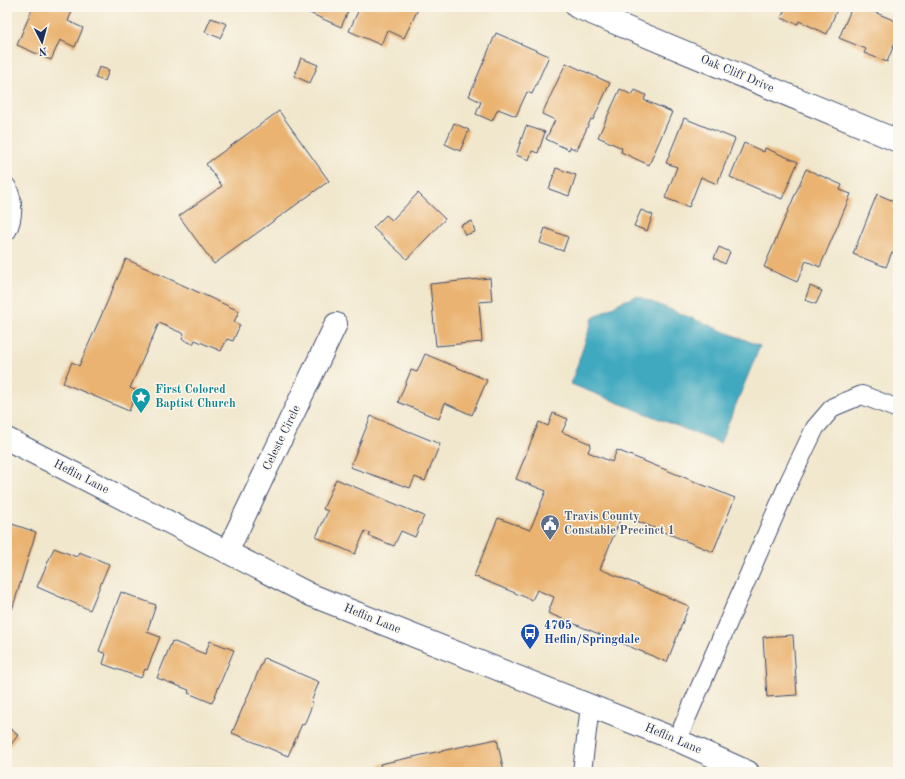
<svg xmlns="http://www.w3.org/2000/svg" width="905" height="779" viewBox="0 0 905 779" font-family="'Old Standard TT',serif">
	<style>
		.water { fill: #40a9c0; stroke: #2e6c8f }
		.building { fill: #eab371 }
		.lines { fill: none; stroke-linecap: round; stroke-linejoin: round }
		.service-casing { stroke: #3b4b6f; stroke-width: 20 }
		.minor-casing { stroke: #3b4b6f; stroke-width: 24 }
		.tertiary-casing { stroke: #3b4b6f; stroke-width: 24 }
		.service { stroke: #fff; stroke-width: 18 }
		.minor { stroke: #fff; stroke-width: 22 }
		.tertiary { stroke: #fff; stroke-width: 22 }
		.labels { text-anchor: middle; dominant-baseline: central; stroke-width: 3; stroke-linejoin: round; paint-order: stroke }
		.street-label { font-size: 12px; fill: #1b2f5e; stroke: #fbf7ec }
		.culture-label { font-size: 12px; font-weight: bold; fill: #0d838f; stroke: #fbf7ec; text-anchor: start }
		.service-label { font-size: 12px; font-weight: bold; fill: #4e5e75; stroke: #fbf7ec; text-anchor: start }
		.transit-label { font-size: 12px; font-weight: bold; fill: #164399; stroke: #fbf7ec; text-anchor: start }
	</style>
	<rect width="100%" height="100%" fill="#fbf7ec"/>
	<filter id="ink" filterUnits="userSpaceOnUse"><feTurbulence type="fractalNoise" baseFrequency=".025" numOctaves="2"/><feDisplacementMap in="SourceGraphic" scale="8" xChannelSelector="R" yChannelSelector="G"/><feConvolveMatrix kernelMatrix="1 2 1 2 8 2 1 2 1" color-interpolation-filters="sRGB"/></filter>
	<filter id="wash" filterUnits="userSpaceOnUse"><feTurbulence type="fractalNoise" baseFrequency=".012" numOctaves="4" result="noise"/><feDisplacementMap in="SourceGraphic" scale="16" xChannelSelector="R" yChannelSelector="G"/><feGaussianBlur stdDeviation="0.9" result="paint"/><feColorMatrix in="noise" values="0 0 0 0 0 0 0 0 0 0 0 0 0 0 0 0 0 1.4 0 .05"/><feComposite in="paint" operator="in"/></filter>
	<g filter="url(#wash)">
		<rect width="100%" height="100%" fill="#f1e7cd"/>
		<!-- water -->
		<path class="water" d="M637,296l123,50 -40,97 -149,-59 22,-66 28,-16z"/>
		<g id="blocks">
			<!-- building -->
			<path class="building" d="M33,7h41l-6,14 15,7 -8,19 -15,-7 -9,20 -34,-15z
				M296,7h54l-9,20z
				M360,7h59l-15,31 -17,-8 -6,15 -32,-14z
				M786,7h52l-11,27 -28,-13 -1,3 -17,-6z
				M852,7h10l36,15v13l-11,27 -23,-9 2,-4 -27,-11z
				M211,18l16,6 -7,14 -15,-6z
				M496,33l53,23 -17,38 -5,-2 -11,24 -18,-7 -6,12 -16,-7 5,-12 -12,-6z
				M301,58l17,7 -8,18 -16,-7z
				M566,63l44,20 -17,37 -2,-1 -14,31 -7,-3 -1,3 -23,-11 9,-19 -13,-6z
				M99,67l10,3 -4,11 -10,-3z
				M620,89l12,6 3,-5 11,5 -2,5 28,12 -23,53 -28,-13 1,-4 -24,-11z
				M279,111l50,70 -115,83 -35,-48 43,-30 -16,-22z
				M684,118l51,21 -18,45 -16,-7 -12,30 -24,-9 12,-31 -11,-4z
				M454,123l15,7 -9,21 -15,-7z
				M526,126l19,6 -7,21 -6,-2 -3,9 -13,-5z
				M744,143l20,9 1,-4 33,14 -16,37 -52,-22z
				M556,168l20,7 -7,21 -20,-7z
				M806,169l36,16 -2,5 11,4 -31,73 -14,-6 -9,21 -33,-15z
				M418,193l27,26 -38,40 -34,-31 13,-13 6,5z
				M877,194l19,8 -3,6 5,2v45l-6,-3 -6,15 -33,-13z
				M641,210l12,5 -6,16 -13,-5z
				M472,221l3,11 -10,3 -4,-10z
				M545,228l23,9 -5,14 -23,-8z
				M719,247l11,5 -5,12 -11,-6z
				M126,259l113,52 -5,11 6,3 -7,16 -6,-2 -6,12 -26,-11 -2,4 -11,-5 2,-5 -25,-11 -29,65 7,3 -8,20 -66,-28 9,-21 7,4z
				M490,278l2,23 -13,1 3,40 -46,4 -6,-62z
				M810,286l12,5 -6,13 -11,-4z
				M425,354l62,26 -15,35 -27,-12 -6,16 -41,-17 13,-32 6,2z
				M553,413l15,6 -6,13 29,12 -3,8 24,10 5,-12 118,48 -22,54 -91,-37 -22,54 89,37 -22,56 -119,-49 6,-16 -17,-7 -5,10 -58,-24 24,-58 32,12 16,-39 -30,-12 23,-57 9,4z
				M371,416l69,28 -15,37 -10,-4 -5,11 -60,-21z
				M336,479l88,37 -9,21 -14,-6 -7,15 -25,-10 1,-3 -5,-2 -10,23 -39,-17 12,-26 -5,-2z
				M9,523l27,9 -24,78 -5,-1v-81z
				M54,548l23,9 2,-5 30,12 -19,46 -53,-23z
				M121,592l35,13 -9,27 13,5 -13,33 -2,-1 -4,9 -38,-14 3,-10 -7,-3z
				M793,635l4,60 -30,2 -4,-60z
				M172,641l33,13 5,-13 24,9 -22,53 -24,-10 1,-3 -32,-12z
				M264,658l55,24 -8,20 2,1 -9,22 -2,-1 -14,32 -56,-23z
				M7,726l11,9 -11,15z
				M497,739l7,33h-123l-1,-8z"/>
		</g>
	</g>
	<g filter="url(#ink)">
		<use href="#blocks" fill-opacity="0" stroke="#3b4b6f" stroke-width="1"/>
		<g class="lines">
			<!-- service casing -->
			<g class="service-casing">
				<path id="service" d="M7,187c7,14 7,30 0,44
					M677,740l112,-258 26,-54 18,-21 29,-12 36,14
					M582,772l8,-66"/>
			</g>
			<!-- minor casing -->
			<g class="minor-casing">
				<path id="minor" d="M577,7l321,134
					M227,552l109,-228"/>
			</g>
			<!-- tertiary casing -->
			<g class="tertiary-casing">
				<path id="tertiary" d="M7,439l304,156 366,145 71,32"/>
			</g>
			<!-- service -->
			<use href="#service" class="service"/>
			<!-- minor -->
			<use href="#minor" class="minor"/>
			<!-- tertiary -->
			<use href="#tertiary" class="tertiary"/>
		</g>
	</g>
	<!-- icons -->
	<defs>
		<g id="sight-pin" transform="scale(1)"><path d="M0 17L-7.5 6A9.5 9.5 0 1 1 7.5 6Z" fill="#0f9aa8" stroke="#fbf7ec"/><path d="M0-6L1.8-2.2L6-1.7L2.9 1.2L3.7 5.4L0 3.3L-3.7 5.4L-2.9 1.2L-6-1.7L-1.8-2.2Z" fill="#fff"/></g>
		<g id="civic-pin" transform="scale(1)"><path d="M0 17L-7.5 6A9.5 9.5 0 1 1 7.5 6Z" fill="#5c6f8a" stroke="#fbf7ec"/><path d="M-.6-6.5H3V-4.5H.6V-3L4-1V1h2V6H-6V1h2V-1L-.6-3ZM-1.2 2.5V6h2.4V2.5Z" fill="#fff"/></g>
		<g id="bus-pin" transform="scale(1)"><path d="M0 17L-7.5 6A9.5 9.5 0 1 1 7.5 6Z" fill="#1a4fb4" stroke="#fbf7ec"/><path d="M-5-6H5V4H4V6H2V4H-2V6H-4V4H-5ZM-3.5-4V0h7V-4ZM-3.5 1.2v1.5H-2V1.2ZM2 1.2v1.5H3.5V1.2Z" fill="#fff"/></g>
	</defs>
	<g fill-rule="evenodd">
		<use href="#sight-pin" x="141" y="397"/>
		<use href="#civic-pin" x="550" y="524"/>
		<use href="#bus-pin" x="530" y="633"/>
	</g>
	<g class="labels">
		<!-- street labels -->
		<g class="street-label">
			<text transform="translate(737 74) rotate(23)">Oak Cliff Drive</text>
			<text transform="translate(282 438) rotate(-64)">Celeste Circle</text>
			<text transform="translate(81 477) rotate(27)">Heflin Lane</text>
			<text transform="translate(372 619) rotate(22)">Heflin Lane</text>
			<text transform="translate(673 739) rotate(23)">Heflin Lane</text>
		</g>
		<!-- culture labels -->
		<g class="culture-label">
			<text x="155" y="390">First Colored<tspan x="155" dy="14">Baptist Church</tspan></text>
		</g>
		<!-- service labels -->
		<g class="service-label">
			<text x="564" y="517">Travis County<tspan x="564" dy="14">Constable Precinct 1</tspan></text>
		</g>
		<!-- transit labels -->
		<g class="transit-label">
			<text x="544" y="626">4705<tspan x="544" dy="14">Heflin/Springdale</tspan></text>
		</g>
	</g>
	<!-- margin -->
	<rect width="905" height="779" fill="none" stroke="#fbf7ec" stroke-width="24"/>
	<!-- north arrow -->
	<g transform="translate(42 42) rotate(174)" stroke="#fbf7ec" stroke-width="3" paint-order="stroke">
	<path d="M0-3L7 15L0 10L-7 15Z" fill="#1b2f5e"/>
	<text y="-6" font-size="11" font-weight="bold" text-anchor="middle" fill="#1b2f5e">N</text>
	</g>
</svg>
